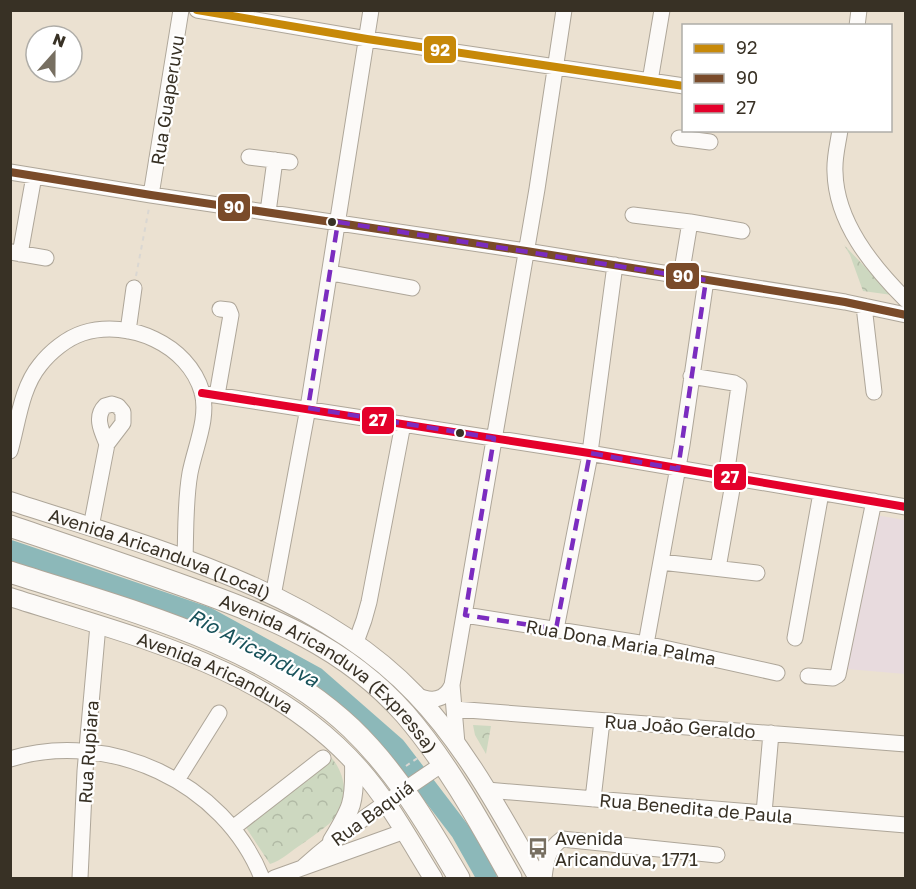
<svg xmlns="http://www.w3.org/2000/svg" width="916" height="889" viewBox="0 0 916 889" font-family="'Golos Text',sans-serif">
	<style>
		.education { fill: #e8dbde }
		.park { fill: url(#park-crowns) }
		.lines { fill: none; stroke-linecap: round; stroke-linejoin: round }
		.river { stroke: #8cb8b9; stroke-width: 20 }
		.minor-casing { stroke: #aea699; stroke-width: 17 }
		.major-casing { stroke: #aea699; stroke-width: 20 }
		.highway-casing { stroke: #aea699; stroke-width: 23 }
		.path { stroke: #dad7d2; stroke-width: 2; stroke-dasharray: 4.5 4.5; stroke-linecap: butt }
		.minor { stroke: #fcfaf8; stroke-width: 15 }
		.major { stroke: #fcfaf8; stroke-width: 18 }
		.highway { stroke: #fcfaf8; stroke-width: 21 }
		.bus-1-casing { stroke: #fff; stroke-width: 12 }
		.bus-2-casing { stroke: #fff; stroke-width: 12 }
		.bus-3-casing { stroke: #fff; stroke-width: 12 }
		.bus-1 { stroke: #c78909; stroke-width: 8 }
		.bus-2 { stroke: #7a4b2a; stroke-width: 8 }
		.bus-3 { stroke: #e4002b; stroke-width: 8 }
		.marked { fill: none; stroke: #7b2cbf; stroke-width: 4.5; stroke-dasharray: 12 8; stroke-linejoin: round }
		.bus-dot { fill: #383125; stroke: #fff; stroke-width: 2 }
		.labels { text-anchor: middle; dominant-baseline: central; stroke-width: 4.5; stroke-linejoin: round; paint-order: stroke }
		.street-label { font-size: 18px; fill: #383125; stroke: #fff }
		.poi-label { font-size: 18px; fill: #383125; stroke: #fff; text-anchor: start }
		.water-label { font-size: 20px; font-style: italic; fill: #18525a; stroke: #fff }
		.line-badge { stroke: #fff; stroke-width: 2 }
		.badge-label { font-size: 16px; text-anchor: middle; font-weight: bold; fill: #fff }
	</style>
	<defs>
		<pattern id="park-crowns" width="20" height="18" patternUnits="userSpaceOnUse" patternTransform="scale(1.5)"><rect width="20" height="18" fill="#cdd8c0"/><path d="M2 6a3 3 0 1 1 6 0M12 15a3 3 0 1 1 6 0" fill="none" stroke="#b1baa5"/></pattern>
	</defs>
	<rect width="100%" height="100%" fill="#ebe1d1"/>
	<!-- education -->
	<path class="education" d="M875,515l30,5v154l-58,-5z"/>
	<!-- park -->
	<path class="park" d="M844,245l48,50 -29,-4 -13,-36z
		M473,725l18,1 -5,28 -11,-19z
		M330,756c18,20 20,49 -1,68 -8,7 -18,13 -27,20 -10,6 -21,17 -32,20l-25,-38 58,-43 6,-3 1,-8z"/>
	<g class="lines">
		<!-- river -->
		<path class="river" d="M10,550l197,67 109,60 80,70 65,85 26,46"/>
		<!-- minor casing -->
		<g class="minor-casing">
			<path id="minor" d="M197,10l170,29 317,47
				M857,26l2,-16
				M650,81l12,-71
				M840,130c-2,14 -6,28 -5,42 1,50 37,94 71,128
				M679,138l31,4
				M249,157l41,5
				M10,172l141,23 375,56 319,51 61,13
				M151,195l30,-185
				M268,212l7,-52
				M633,215l57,7 52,9
				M11,252l35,6
				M20,254l14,-78
				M331,273l81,15
				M681,276l9,-54
				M864,306l10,86
				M128,331l6,-43
				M691,376l43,7 5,3 -13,90
				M202,393l387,60 317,54
				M217,395l14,-80 -2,-5 -9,-1
				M10,451c8,-28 11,-63 30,-86 10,-13 27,-27 43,-32 46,-14 105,11 119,59 7,26 -7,55 -12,81 -5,28 -4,58 -5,86
				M91,527l16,-83 16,-21v-11l-5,-6 -6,-2 -7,2c-11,11 -3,26 2,38
				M661,562l96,11
				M718,568l16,-90
				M273,596l35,-188 63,-398
				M465,615l181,29 131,29
				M556,629l33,-169 26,-195
				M795,638l26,-145
				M356,642l8,-22 5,-18 34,-178
				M646,644l36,-199 24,-165
				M808,676l25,2 5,-3 36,-174
				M416,695c15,7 29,6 36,-10
				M454,709l452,35
				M457,744l-5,-59 85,-496 27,-179
				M10,759c99,-30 214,23 252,119
				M177,780l42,-67
				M487,790l419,35
				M593,799l9,-78
				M764,813l7,-80
				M233,828l90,-70
				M303,867c44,-39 92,-71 141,-104
				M80,878l5,-107 13,-146
				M274,878l131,-47
				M544,878c2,-17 3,-28 18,-39l155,16"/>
		</g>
		<!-- major casing -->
		<g class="major-casing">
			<g id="major">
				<path id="s1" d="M10,501c137,45 304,87 405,193 52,54 86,120 123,184"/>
				<path id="s2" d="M10,597c124,40 261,70 350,172 29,33 50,72 73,109"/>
				<path d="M332,841c20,-33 23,-38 22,-78"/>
			</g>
		</g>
		<!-- highway casing -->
		<g class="highway-casing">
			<g id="highway">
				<path id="s3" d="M10,526c59,20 119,40 177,61 83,30 158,59 218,127 43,50 74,107 106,164"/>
				<path d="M10,572c117,38 250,70 341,156 45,43 77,97 108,150"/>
			</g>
		</g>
		<!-- path -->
		<path class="path" d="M136,276l13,-68
			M406,766l13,-9"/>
		<!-- minor -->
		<use href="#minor" class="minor"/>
		<!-- major -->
		<use href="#major" class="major"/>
		<!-- highway -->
		<use href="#highway" class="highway"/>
		<!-- bus-1 casing -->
		<g class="bus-1-casing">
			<path id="bus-1" d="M197,10l170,29 317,47"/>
		</g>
		<!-- bus-2 casing -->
		<g class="bus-2-casing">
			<path id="bus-2" d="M10,172l141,23 375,56 319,51 61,13"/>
		</g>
		<!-- bus-3 casing -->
		<g class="bus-3-casing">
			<path id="bus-3" d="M202,393l387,60 317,54"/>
		</g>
		<!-- bus-1 -->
		<use href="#bus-1" class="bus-1"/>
		<!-- bus-2 -->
		<use href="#bus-2" class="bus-2"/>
		<!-- bus-3 -->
		<use href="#bus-3" class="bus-3"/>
	</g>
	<!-- marked area -->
	<path class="marked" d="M338,222l368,58 -28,189 -88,-16 -34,176 -91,-14 29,-177 -186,-30z"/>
	<!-- icons -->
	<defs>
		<g id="bus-bare" transform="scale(1.62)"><path d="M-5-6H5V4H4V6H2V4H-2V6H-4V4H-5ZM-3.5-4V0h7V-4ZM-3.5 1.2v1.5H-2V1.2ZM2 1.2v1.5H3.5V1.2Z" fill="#776f61" stroke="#fff" stroke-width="2.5" paint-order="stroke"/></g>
	</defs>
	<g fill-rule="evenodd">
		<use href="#bus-bare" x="538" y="848"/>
	</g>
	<!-- markers -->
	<g class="bus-dot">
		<circle cx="332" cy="222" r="5"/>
		<circle cx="460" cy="433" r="5"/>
	</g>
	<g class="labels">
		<!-- street labels -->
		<g class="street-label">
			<text transform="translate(167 100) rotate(-81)">Rua Guaperuvu</text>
			<text stroke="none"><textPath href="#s1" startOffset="159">Avenida Aricanduva (Local)</textPath></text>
			<text transform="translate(621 642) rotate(10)">Rua Dona Maria Palma</text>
			<text stroke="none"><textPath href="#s2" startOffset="219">Avenida Aricanduva</textPath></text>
			<text stroke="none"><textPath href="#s3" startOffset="356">Avenida Aricanduva (Expressa)</textPath></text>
			<text transform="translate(680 726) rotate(4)">Rua João Geraldo</text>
			<text transform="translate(88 752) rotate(-86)">Rua Rupiara</text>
			<text transform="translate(696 808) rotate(5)">Rua Benedita de Paula</text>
			<text transform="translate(372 813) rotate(-36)">Rua Baquiá</text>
		</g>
		<!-- poi labels -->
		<g class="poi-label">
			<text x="555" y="838">Avenida<tspan x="555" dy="21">Aricanduva, 1771</tspan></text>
		</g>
		<!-- water labels -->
		<g class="water-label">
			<text transform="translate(254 647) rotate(28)">Rio Aricanduva</text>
		</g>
	</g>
	<g class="line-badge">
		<rect x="423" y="35" width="34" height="29" rx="6" fill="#c78909"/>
		<rect x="217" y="193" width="34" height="29" rx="6" fill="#7a4b2a"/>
		<rect x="665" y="262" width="35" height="28" rx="6" fill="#7a4b2a"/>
		<rect x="361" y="406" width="34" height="29" rx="6" fill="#e4002b"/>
		<rect x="713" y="463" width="34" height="28" rx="6" fill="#e4002b"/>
	</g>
	<g class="badge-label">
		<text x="440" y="56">92</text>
		<text x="234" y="213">90</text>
		<text x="683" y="282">90</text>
		<text x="378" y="426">27</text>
		<text x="730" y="483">27</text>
	</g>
	<!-- border -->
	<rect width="916" height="889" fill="none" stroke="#383125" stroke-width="24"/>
	<!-- legend -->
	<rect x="682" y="24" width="210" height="108" fill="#ffffff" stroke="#afada8" stroke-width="1.5"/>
	<rect x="694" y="44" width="30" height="9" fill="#c78909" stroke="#afada8" stroke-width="1.5"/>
	<text x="736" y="54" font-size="18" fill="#383125">92</text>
	<rect x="694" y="74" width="30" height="9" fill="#7a4b2a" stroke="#afada8" stroke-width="1.5"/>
	<text x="736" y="84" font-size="18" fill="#383125">90</text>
	<rect x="694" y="104" width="30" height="9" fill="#e4002b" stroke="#afada8" stroke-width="1.5"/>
	<text x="736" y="114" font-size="18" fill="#383125">27</text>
	<!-- north arrow -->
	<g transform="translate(54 54) rotate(21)"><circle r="28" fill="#ffffff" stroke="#afada8" stroke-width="1.5"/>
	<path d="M0-4.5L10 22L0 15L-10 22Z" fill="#776f61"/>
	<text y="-9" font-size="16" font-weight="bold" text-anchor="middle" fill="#383125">N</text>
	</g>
</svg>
